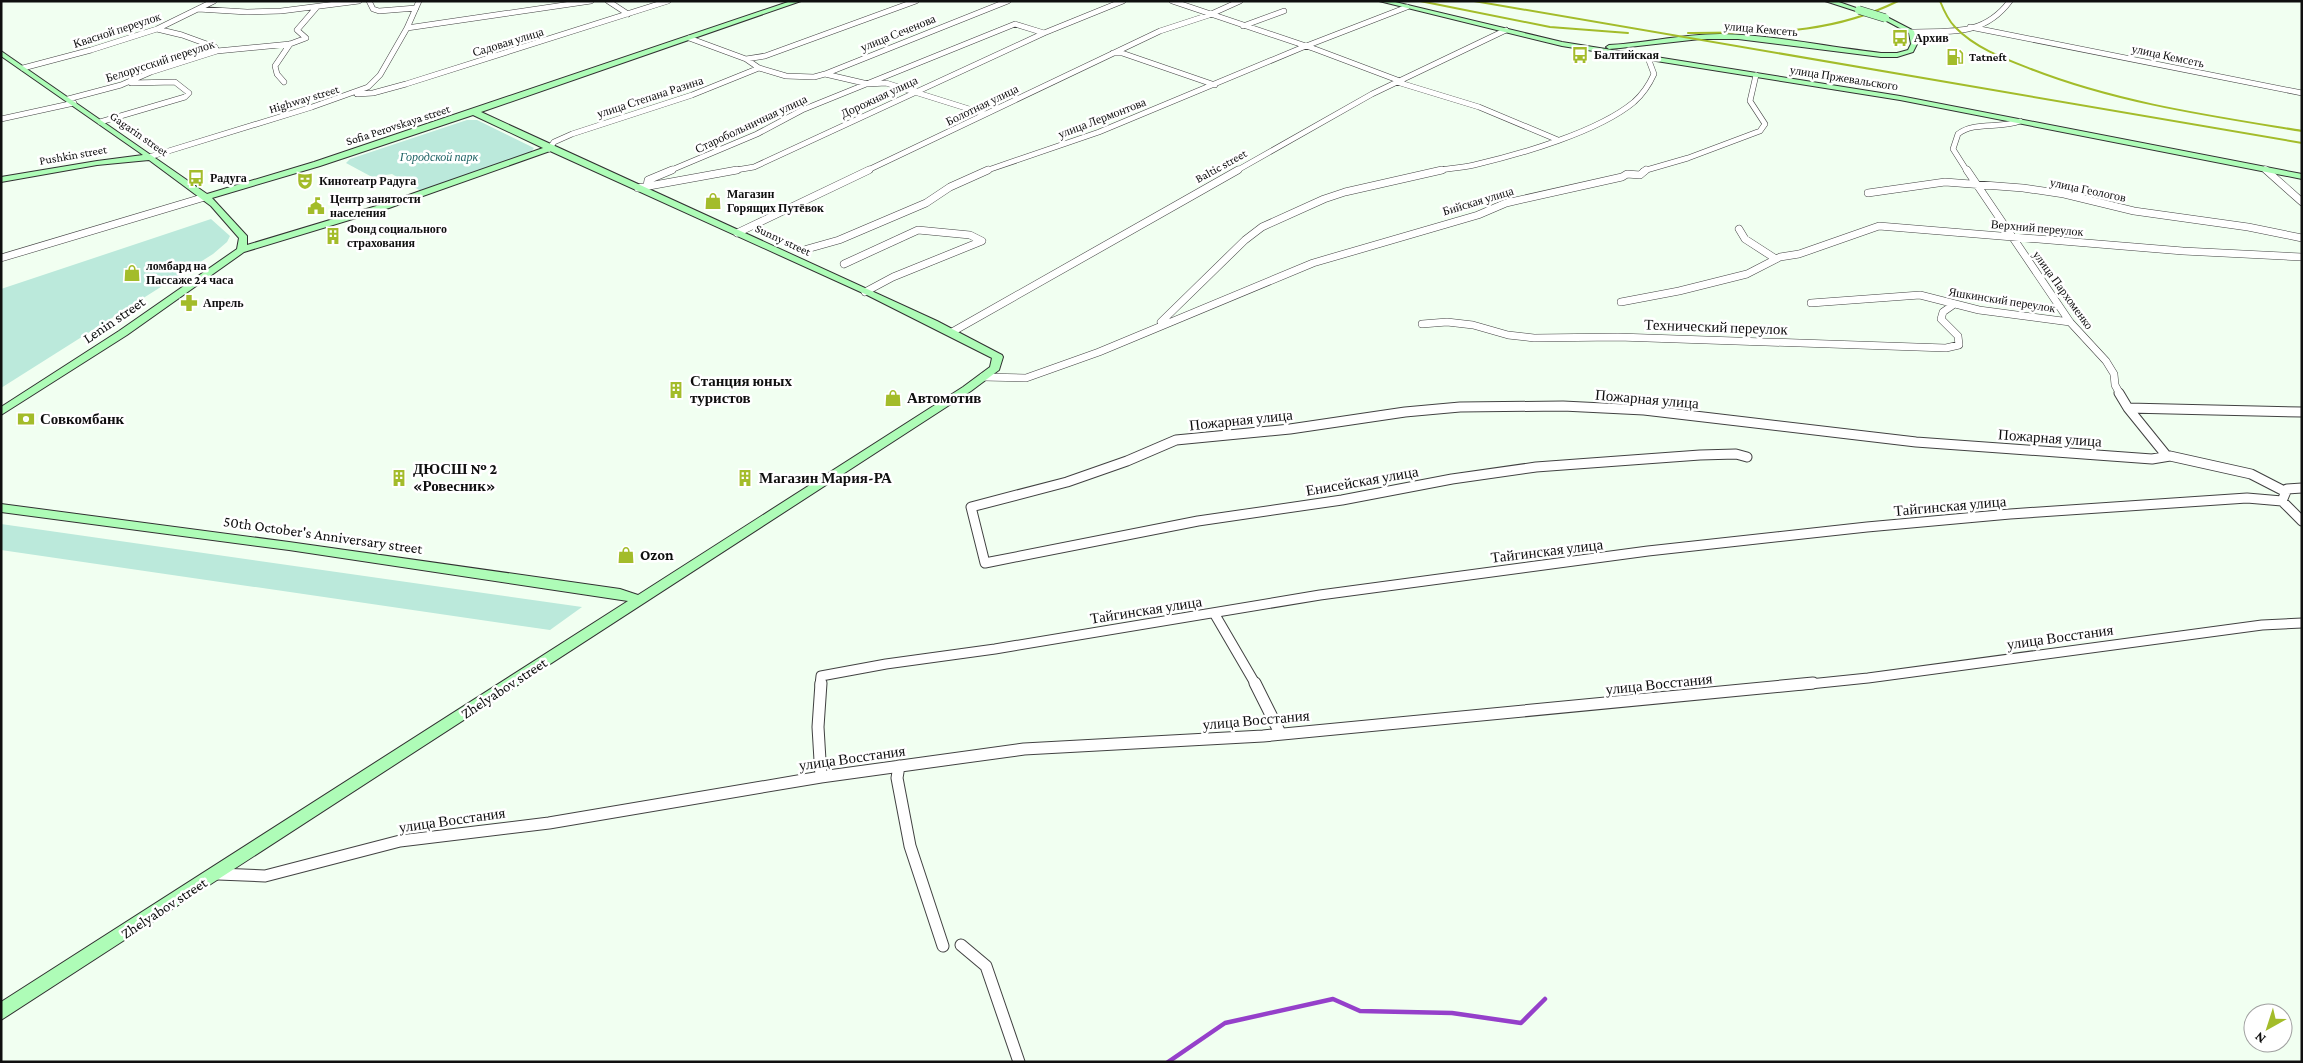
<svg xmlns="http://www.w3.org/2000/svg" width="2303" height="1063" viewBox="0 0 2303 1063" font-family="'Crimson Pro',serif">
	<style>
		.green { fill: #bbe9db }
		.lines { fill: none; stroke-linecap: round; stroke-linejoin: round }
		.stream { stroke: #9540ca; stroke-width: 4.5 }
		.street-far3-casing { stroke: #424242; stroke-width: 6 }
		.street-far2-casing { stroke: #424242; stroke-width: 8 }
		.street-far1-casing { stroke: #424242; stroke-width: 11 }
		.street-casing { stroke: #424242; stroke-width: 13 }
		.secondary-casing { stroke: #313131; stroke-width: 2 }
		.street-far3 { stroke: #fff; stroke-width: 5 }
		.street-far2 { stroke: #fff; stroke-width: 7 }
		.street-far1 { stroke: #fff; stroke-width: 9 }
		.street { stroke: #fff; stroke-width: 11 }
		.secondary { fill: #aefcb7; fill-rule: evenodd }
		.rail { stroke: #a3bc2a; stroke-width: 2 }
		.secondary-bridge-casing { stroke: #313131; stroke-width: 9; stroke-linecap: butt }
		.secondary-bridge { stroke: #aefcb7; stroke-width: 8 }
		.labels { text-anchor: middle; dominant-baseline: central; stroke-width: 5; stroke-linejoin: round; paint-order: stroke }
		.far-street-label { font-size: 12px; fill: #0f0f0f; stroke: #fff }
		.far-poi-label { font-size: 12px; font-weight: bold; fill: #0f0f0f; stroke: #fff; text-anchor: start }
		.far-park-label { font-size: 12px; font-style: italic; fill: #206465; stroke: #fff }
		.street-label { font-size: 15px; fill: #0f0f0f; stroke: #fff }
		.poi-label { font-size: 15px; font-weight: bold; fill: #0f0f0f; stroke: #fff; text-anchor: start }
	</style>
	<rect width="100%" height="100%" fill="#f1fff1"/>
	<!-- green -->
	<path class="green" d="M467,120h10l57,28 -3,4 -110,39 -29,-17 -20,3 -26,-14 4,-4z
		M211,219l19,17 -3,6 -14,12 -212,134v-99z
		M1,524l581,83 -32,23 -549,-80z"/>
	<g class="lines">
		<!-- stream -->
		<path class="stream" d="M1168,1062l57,-39 108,-24 27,12 92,2 69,10 24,-24"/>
		<!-- street-far3 casing -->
		<g class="street-far3-casing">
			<path id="street-far3" d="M369,1l4,8 6,2 37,-3
				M608,1l20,13
				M1172,1l143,48 85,32
				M198,9l49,3 34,-1 78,-10
				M1243,26l41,-15
				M1970,27l332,66
				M407,28l184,-27
				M157,29l25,6 33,12 2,4
				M1912,32c40,-1 72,4 98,-31
				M689,38l57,21 13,9 27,8 28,1 11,-3 43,10 18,-1 99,31
				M1113,53h9l93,32
				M746,59l19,-3 151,-55
				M23,68l68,-18 66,-21 57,-28
				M825,74l183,-73
				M284,82l-7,-8 -2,-8 15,-22
				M1397,82l82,25 79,33
				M357,94l16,-1 33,-9 262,-83
				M68,99l53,-14 30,-13 66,-21 73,-7 16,-6 -9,-8 19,-22
				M1,119l73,-16
				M100,122l85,-25 4,-4 -14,-11 -44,1
				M549,149l5,-7 18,-8 120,-39 67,-27
				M149,157l163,-50 56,-20 12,-12 27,-47 12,-27
				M2265,169l3,2
				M669,171l88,-37 45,-24 213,-86 29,9
				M730,171l24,-4 290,-134 79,-32
				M866,171l294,-140 49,-16 31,-14
				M985,171l114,-39 202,-84 106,-41
				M1236,171l136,-77 134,-64
				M1436,171c13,-3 26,-3 38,-6 47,-11 124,-33 160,-63 9,-8 15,-17 20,-28l-6,-16
				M1643,171l45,-13 72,-27 5,-7 -15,-23 6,-26
				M1967,171l-14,-22 5,-15c16,-13 43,-5 62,-13"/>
		</g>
		<!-- street-far2 casing -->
		<g class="street-far2-casing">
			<path id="street-far2" d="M1967,170l103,152 36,39 8,13 1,11 5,9
				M2266,170l36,32
				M647,186l1,-6 24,-10
				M638,188l99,-18
				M1868,193l77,-11 78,6 41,6 70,17 114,16 54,11
				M1739,229l6,10 31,20
				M737,233l132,-63
				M807,249l32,-9 87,-37 24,-16 38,-17
				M1,258l204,-61
				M844,264l74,-34 52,5 12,6 -89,36 -28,15
				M1621,302l58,-11 68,-17 33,-17 19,-3 80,-28 304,25 119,6
				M1811,303l109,-8 59,15 91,12
				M1161,322l84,-82 17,-13 62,-28 21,-7 97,-22
				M1422,324l25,-2 26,3 35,10 26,3 84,-1 328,11 13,-3 -1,-9 -17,-17 2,-7 10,-7
				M952,332l286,-162
				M983,377l43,1 73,-26 214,-89 165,-48 28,-12 116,-26 5,-3 13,1 6,-5"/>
		</g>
		<!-- street-far1 casing -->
		<g class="street-far1-casing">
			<path id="street-far1" d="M2119,393l9,15 38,47 4,1
				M2128,408l174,4
				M1747,457l-11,-3 -36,1 -164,12 -84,12 -110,21 -144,21 -213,42 -14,-56 96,-25 60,-21 49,-21 114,-11 115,-17 55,-5 103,-1 81,4 272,32 236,17 18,-3 81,18 35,18
				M2302,488l-15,1 -5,12 20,20
				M1214,613l42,72
				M820,685l1,-9 65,-12 109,-15 325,-54 328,-44 219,-24 143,-13 237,-16 35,3
				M1800,685l68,-7 394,-53 40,-2"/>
		</g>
		<!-- street casing -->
		<g class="street-casing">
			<path id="street" d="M821,683l-3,44 3,50
				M1255,683l25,50
				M899,766l-2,12 13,68 33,100
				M218,874l47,2 135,-35 149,-18 272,-46 203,-28 239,-13 550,-53
				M961,945l25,21 33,96"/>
		</g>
		<!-- secondary casing -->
		<g class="secondary-casing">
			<path id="secondary" d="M791,1h10l-320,111 456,209 65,34 1,2 -4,13 -28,21 -970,629v-18l627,-401 -339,-51 -288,-38v-8l288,38 331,47 18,6 325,-208 27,-20 2,-9 -127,-64 -315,-143 -161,57 -145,44 -117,83 -126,80v-8l118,-76 118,-82 2,-11 -28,-32 -62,-46 -52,5 -96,17v-5l96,-16 46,-6 -142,-99v-5l206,143 107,-32zM473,115l70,33 -160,56 -136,41v-9l-35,-38 108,-32z
				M1379,1h12l171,41 338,54 402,78v5l-402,-79 -338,-54z
				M1825,1h11l26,9 -3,2z
				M1885,16l29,15 3,13 -4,8 -16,5h-16l-143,-18h-38l-80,9 -11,1 -3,-2 3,-2c37,-2 74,-11 111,-11 54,1 107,13 161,19h16l11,-3 3,-6 -2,-11 -26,-14v-2z"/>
		</g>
		<!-- street-far3 -->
		<use href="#street-far3" class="street-far3"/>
		<!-- street-far2 -->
		<use href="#street-far2" class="street-far2"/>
		<!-- street-far1 -->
		<use href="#street-far1" class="street-far1"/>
		<!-- street -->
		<use href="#street" class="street"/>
		<!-- secondary -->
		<use href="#secondary" class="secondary"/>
		<!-- rail -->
		<path class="rail" d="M1420,1l130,26 78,6
			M1474,1l828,142
			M1940,1c4,10 8,19 15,26 20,21 50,32 76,42 87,34 180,47 271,62
			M1688,33c76,-1 140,3 210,-32"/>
		<!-- secondary-bridge casing -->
		<g class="secondary-bridge-casing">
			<path id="secondary-bridge" d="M1859,10l26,8"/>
		</g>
		<!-- secondary-bridge -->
		<use href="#secondary-bridge" class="secondary-bridge"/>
	</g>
	<!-- icons -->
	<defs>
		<g id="bus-bare" transform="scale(1.35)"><path d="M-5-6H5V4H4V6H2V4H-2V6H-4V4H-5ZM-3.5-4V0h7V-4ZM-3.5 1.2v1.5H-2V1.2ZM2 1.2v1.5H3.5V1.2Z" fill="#a3bc2a" stroke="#fff" stroke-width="2.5" paint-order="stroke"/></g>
		<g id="fuel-bare" transform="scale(1.35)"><path d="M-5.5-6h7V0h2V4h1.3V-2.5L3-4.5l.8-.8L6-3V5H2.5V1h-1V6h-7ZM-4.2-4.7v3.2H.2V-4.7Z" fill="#a3bc2a" stroke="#fff" stroke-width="2.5" paint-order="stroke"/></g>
		<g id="theatre-bare" transform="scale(1.35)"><path d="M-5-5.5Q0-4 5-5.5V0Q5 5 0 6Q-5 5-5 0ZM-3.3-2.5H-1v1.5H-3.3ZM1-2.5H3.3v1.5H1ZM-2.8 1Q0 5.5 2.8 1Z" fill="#a3bc2a" stroke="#fff" stroke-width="2.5" paint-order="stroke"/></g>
		<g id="shop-bare" transform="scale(1.35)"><path d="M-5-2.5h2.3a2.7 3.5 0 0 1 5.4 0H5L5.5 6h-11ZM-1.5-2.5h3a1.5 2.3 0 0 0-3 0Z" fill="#a3bc2a" stroke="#fff" stroke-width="2.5" paint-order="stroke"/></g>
		<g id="civic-bare" transform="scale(1.35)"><path d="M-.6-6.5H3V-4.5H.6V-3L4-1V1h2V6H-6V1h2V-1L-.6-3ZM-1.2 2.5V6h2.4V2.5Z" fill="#a3bc2a" stroke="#fff" stroke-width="2.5" paint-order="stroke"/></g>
		<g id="building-bare" transform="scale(1.35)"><path d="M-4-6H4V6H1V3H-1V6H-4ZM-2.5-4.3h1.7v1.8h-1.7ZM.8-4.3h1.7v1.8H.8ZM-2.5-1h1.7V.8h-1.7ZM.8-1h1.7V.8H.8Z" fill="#a3bc2a" stroke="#fff" stroke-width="2.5" paint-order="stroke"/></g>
		<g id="pharmacy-bare" transform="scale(1.35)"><path d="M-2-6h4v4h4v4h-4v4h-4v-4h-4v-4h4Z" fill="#a3bc2a" stroke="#fff" stroke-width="2.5" paint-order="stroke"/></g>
		<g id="bank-bare" transform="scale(1.35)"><path d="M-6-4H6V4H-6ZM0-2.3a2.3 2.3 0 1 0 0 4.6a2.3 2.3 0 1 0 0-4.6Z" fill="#a3bc2a" stroke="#fff" stroke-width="2.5" paint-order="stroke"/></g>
	</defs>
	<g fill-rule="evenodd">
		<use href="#bus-bare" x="1900" y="38"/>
		<use href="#bus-bare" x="1580" y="55"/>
		<use href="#fuel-bare" x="1955" y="57"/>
		<use href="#bus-bare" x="196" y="178"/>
		<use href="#theatre-bare" x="305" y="181"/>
		<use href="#shop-bare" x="713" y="201"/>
		<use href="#civic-bare" x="316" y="206"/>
		<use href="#building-bare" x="333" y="236"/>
		<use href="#shop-bare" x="132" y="273"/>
		<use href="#pharmacy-bare" x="189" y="303"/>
		<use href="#building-bare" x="676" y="390"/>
		<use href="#shop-bare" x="893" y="398"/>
		<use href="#bank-bare" x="26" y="419"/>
		<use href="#building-bare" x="399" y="478"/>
		<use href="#building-bare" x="745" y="478"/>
		<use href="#shop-bare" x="626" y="555"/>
	</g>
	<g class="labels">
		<!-- far-street labels -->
		<g class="far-street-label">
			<text transform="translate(1761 29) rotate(5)">улица Кемсеть</text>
			<text transform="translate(117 30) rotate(-18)">Квасной переулок</text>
			<text transform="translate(898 33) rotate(-22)">улица Сеченова</text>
			<text transform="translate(508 42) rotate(-17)">Садовая улица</text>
			<text transform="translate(2168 56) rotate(12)">улица Кемсеть</text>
			<text transform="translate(160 61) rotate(-18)">Белорусский переулок</text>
			<text transform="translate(1844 78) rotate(9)">улица Пржевальского</text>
			<text transform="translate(650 97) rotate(-18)">улица Степана Разина</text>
			<text transform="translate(879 97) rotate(-25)">Дорожная улица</text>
			<text transform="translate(304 99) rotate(-17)">Highway street</text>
			<text transform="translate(982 105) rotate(-26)">Болотная улица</text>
			<text transform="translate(1102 118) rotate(-21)">улица Лермонтова</text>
			<text transform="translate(751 124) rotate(-25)">Старобольничная улица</text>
			<text transform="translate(398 125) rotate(-18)">Sofia Perovskaya street</text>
			<text transform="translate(139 134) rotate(35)">Gagarin street</text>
			<text transform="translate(73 155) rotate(-10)">Pushkin street</text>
			<text transform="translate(1221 166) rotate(-29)">Baltic street</text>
			<text transform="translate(2088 190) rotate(12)">улица Геологов</text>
			<text transform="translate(1478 201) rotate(-17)">Бийская улица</text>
			<text transform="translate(2037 228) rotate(5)">Верхний переулок</text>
			<text transform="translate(783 240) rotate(25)">Sunny street</text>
			<text transform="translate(2063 290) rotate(54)">улица Пархоменко</text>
			<text transform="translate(2002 300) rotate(9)">Яшкинский переулок</text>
		</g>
		<!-- far-poi labels -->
		<g class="far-poi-label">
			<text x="1914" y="38">Архив</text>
			<text x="1594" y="55">Балтийская</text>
			<text x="1969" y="57">Tatneft</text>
			<text x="210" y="178">Радуга</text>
			<text x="319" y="181">Кинотеатр Радуга</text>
			<text x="727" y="194">Магазин<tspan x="727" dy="14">Горящих Путёвок</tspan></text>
			<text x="330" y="199">Центр занятости<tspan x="330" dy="14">населения</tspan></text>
			<text x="347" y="229">Фонд социального<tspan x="347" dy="14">страхования</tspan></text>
			<text x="146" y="266">ломбард на<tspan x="146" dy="14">Пассаже 24 часа</tspan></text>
			<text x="203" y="303">Апрель</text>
		</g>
		<!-- far-park labels -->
		<g class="far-park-label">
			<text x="439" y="157">Городской парк</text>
		</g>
		<!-- street labels -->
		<g class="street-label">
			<text transform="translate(114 320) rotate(-34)">Lenin street</text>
			<text transform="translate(1716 327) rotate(2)">Технический переулок</text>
			<text transform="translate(1647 399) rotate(5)">Пожарная улица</text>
			<text transform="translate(1241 420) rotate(-6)">Пожарная улица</text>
			<text transform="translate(2050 438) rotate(4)">Пожарная улица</text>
			<text transform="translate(1362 481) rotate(-10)">Енисейская улица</text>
			<text transform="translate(1950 506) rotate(-5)">Тайгинская улица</text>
			<text transform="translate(323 535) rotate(8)">50th October's Anniversary street</text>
			<text transform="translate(1547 551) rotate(-7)">Тайгинская улица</text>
			<text transform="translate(1146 610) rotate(-9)">Тайгинская улица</text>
			<text transform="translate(2060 637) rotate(-8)">улица Восстания</text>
			<text transform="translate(1659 684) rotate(-6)">улица Восстания</text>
			<text transform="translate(504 688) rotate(-33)">Zhelyabov street</text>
			<text transform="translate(1256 720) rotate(-5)">улица Восстания</text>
			<text transform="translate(852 758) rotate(-8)">улица Восстания</text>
			<text transform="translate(452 820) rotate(-8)">улица Восстания</text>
			<text transform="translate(164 908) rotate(-33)">Zhelyabov street</text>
		</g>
		<!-- poi labels -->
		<g class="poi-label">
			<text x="690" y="381">Станция юных<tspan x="690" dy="17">туристов</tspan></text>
			<text x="907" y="398">Автомотив</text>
			<text x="40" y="419">Совкомбанк</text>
			<text x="413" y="469">ДЮСШ № 2<tspan x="413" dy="17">«Ровесник»</tspan></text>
			<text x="759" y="478">Магазин Мария-РА</text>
			<text x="640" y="555">Ozon</text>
		</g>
	</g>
	<!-- border -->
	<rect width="2303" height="1063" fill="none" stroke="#0f0f0f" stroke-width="5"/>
	<!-- north arrow -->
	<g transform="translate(2268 1028) rotate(219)"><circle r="24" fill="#ffffff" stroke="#9f9f9f"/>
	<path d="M0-4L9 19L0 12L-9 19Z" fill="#a3bc2a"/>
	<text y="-8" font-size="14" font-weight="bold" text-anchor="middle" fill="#0f0f0f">N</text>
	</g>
</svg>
